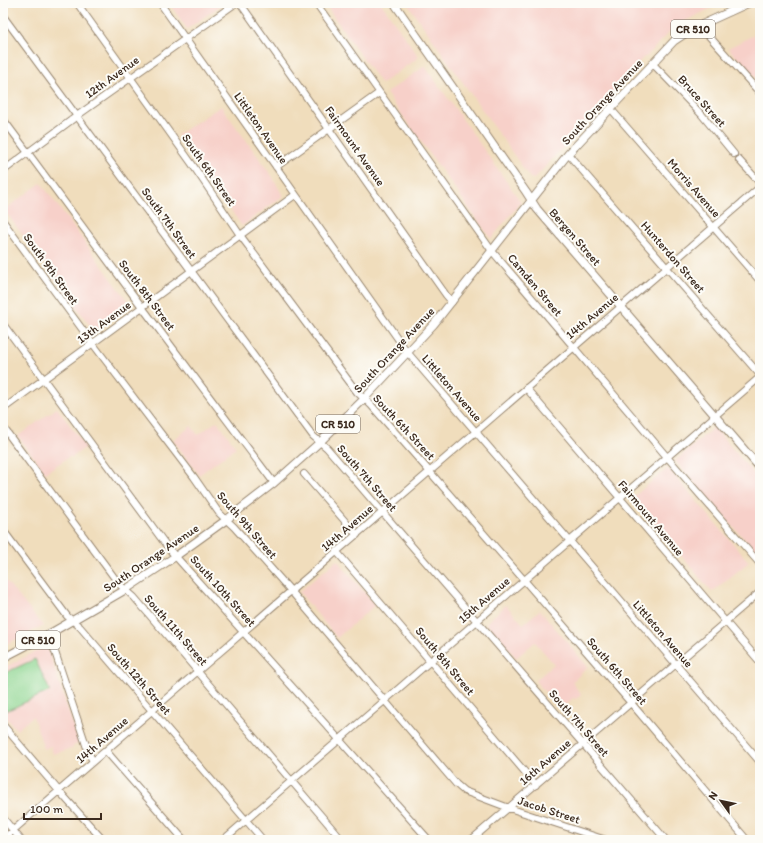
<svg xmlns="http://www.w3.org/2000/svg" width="763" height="843" viewBox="0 0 763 843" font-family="Itim,sans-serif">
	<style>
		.built { fill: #f7d0c9 }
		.green { fill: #8cd590; stroke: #648057 }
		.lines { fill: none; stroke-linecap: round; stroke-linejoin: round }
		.minor-casing { stroke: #96846d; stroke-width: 8 }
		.major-casing { stroke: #96846d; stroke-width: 9 }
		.minor { stroke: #fff; stroke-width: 6 }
		.major { stroke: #fff; stroke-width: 7 }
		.labels { text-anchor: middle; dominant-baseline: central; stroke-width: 4; stroke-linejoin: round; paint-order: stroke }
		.shield { fill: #fdfcf7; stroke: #75695f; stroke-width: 1 }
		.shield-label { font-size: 11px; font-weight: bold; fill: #3b2a1e }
		.street-label { font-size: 12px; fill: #3b2a1e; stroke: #fdfcf7 }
	</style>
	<rect width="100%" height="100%" fill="#fdfcf7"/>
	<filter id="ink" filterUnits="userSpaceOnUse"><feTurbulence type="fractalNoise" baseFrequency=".025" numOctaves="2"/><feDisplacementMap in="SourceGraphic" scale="8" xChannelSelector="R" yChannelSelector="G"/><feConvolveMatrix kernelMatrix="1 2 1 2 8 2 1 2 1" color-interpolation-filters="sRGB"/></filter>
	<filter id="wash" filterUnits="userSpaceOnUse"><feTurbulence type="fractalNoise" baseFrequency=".012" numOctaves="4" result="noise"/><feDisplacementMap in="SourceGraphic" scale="16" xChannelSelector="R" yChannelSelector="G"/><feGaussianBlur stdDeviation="0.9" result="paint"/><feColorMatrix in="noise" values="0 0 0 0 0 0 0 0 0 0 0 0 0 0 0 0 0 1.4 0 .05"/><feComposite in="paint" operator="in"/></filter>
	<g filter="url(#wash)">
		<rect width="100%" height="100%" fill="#f0ddbc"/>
		<!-- built -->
		<path class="built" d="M169,3h55l-37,26z
			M324,3h57l38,54 -38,27z
			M407,3h315l-39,19 -13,9 -24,26h-2l-10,10v3l-46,50h-2l-7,8v2l-45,49 -4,-1z
			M760,32v50l-32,-34z
			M425,66l96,136 -30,37 -105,-146z
			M221,106l51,70 11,20 -41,30 -65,-91z
			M41,183l90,122 -37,26 -90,-121z
			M57,408l29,39 -15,11 -1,-2 -25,17 -27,-37z
			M217,421l19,26 -37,28 -26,-35 18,-14 7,9z
			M714,427l46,54v76l-85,-96z
			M668,468l81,94 -37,30 -80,-94z
			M337,560l38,45 -38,33 -38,-46z
			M3,577l40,49 -40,20z
			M506,605l17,19 17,-14 48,57 -16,15 9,12 -5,5 -3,-1 -12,11 -26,-28 19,-17 -19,-22 -19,16 -30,-35z
			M47,646l32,97 -6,3v2l-20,6 -2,-8 -7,3 -11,-33 -16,14 -14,-16v-46z"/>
		<!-- green -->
		<path class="green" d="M35,659l15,32 -44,20 -3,-6v-31z"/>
	</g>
	<g filter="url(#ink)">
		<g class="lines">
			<!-- minor casing -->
			<g class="minor-casing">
				<path id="minor" d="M77,3l115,161 48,71 117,157 14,13 59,67 201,231 116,137
					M160,3l248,350 352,409
					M240,3l206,292 6,7
					M316,3l176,248 175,206 93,107
					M3,16l310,420 14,12 339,392
					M701,25l7,10 52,58
					M653,64l49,51 32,39
					M611,109l149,172
					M3,119l139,188 132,176
					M568,154l192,221
					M739,160l21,23
					M276,167l103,-74
					M3,171l78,-58 155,-110
					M3,221l90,123 101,133 25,36 15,14 57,64 165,193 8,7 45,17 97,32
					M3,324l166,225 260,291
					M526,388l234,274
					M3,409l292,-214
					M3,427l116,157 15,13 208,243
					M304,474l53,61
					M3,530l64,86 13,11 183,213
					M337,552l199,233
					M49,634l40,120 4,7
					M3,725l56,66 44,49
					M106,751l78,89
					M3,818l18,22
					M3,839l757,-652
					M223,840l537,-463
					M471,840l289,-248"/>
			</g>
			<!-- major casing -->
			<g class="major-casing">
				<path id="major" d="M394,3l132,189 11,17 223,259
					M3,658l46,-24 76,-44 51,-34 50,-36 48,-37 46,-41 44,-43 70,-75 134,-170 106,-113 18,-12 57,-26"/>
			</g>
			<!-- minor -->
			<use href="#minor" class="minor"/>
			<!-- major -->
			<use href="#major" class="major"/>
		</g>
	</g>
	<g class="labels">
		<!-- shield labels -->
		<g class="shield">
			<rect x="671" y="20" width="44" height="18" rx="3"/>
			<rect x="316" y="415" width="44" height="18" rx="3"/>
			<rect x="16" y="631" width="44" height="18" rx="3"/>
		</g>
		<g class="shield-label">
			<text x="693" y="29">CR 510</text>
			<text x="338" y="424">CR 510</text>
			<text x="38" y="640">CR 510</text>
		</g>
		<!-- street labels -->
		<g class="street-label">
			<text transform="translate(112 77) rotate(-36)">12th Avenue</text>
			<text transform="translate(702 101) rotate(48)">Bruce Street</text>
			<text transform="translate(602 102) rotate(-47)">South Orange Avenue</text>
			<text transform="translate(261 128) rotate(55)">Littleton Avenue</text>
			<text transform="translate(355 146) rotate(55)">Fairmount Avenue</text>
			<text transform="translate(209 170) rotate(55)">South 6th Street</text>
			<text transform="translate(694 188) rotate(49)">Morris Avenue</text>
			<text transform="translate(169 223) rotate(54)">South 7th Street</text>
			<text transform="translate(575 237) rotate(49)">Bergen Street</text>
			<text transform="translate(673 257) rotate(49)">Hunterdon Street</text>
			<text transform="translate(51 269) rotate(54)">South 9th Street</text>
			<text transform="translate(535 285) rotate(50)">Camden Street</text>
			<text transform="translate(147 295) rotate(53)">South 8th Street</text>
			<text transform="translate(592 316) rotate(-40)">14th Avenue</text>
			<text transform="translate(104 322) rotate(-36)">13th Avenue</text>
			<text transform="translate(394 350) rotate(-47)">South Orange Avenue</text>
			<text transform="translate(452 388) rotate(49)">Littleton Avenue</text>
			<text transform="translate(404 427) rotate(47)">South 6th Street</text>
			<text transform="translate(367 478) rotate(49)">South 7th Street</text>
			<text transform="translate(651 518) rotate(50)">Fairmount Avenue</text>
			<text transform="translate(247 525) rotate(49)">South 9th Street</text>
			<text transform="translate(347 528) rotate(-41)">14th Avenue</text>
			<text transform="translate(151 558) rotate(-34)">South Orange Avenue</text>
			<text transform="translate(223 591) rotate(48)">South 10th Street</text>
			<text transform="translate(484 600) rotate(-41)">15th Avenue</text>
			<text transform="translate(176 630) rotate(49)">South 11th Street</text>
			<text transform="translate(663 634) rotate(49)">Littleton Avenue</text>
			<text transform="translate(445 661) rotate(50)">South 8th Street</text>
			<text transform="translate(617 671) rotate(49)">South 6th Street</text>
			<text transform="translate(139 679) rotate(49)">South 12th Street</text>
			<text transform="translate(579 723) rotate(49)">South 7th Street</text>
			<text transform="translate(102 740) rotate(-41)">14th Avenue</text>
			<text transform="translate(545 762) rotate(-41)">16th Avenue</text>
			<text transform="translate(549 810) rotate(18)">Jacob Street</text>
		</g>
	</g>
	<!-- margin -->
	<rect width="763" height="843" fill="none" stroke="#fdfcf7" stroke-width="16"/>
	<!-- north arrow -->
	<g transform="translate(721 801) rotate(303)" stroke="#fdfcf7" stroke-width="3" paint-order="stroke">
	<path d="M0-3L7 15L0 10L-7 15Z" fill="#3b2a1e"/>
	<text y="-6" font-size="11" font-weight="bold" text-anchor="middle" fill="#3b2a1e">N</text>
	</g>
	<!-- scale -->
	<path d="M24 813v6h77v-6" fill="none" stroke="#3b2a1e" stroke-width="2"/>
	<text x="30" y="813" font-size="12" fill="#3b2a1e" stroke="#fdfcf7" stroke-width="3" paint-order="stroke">100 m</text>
</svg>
